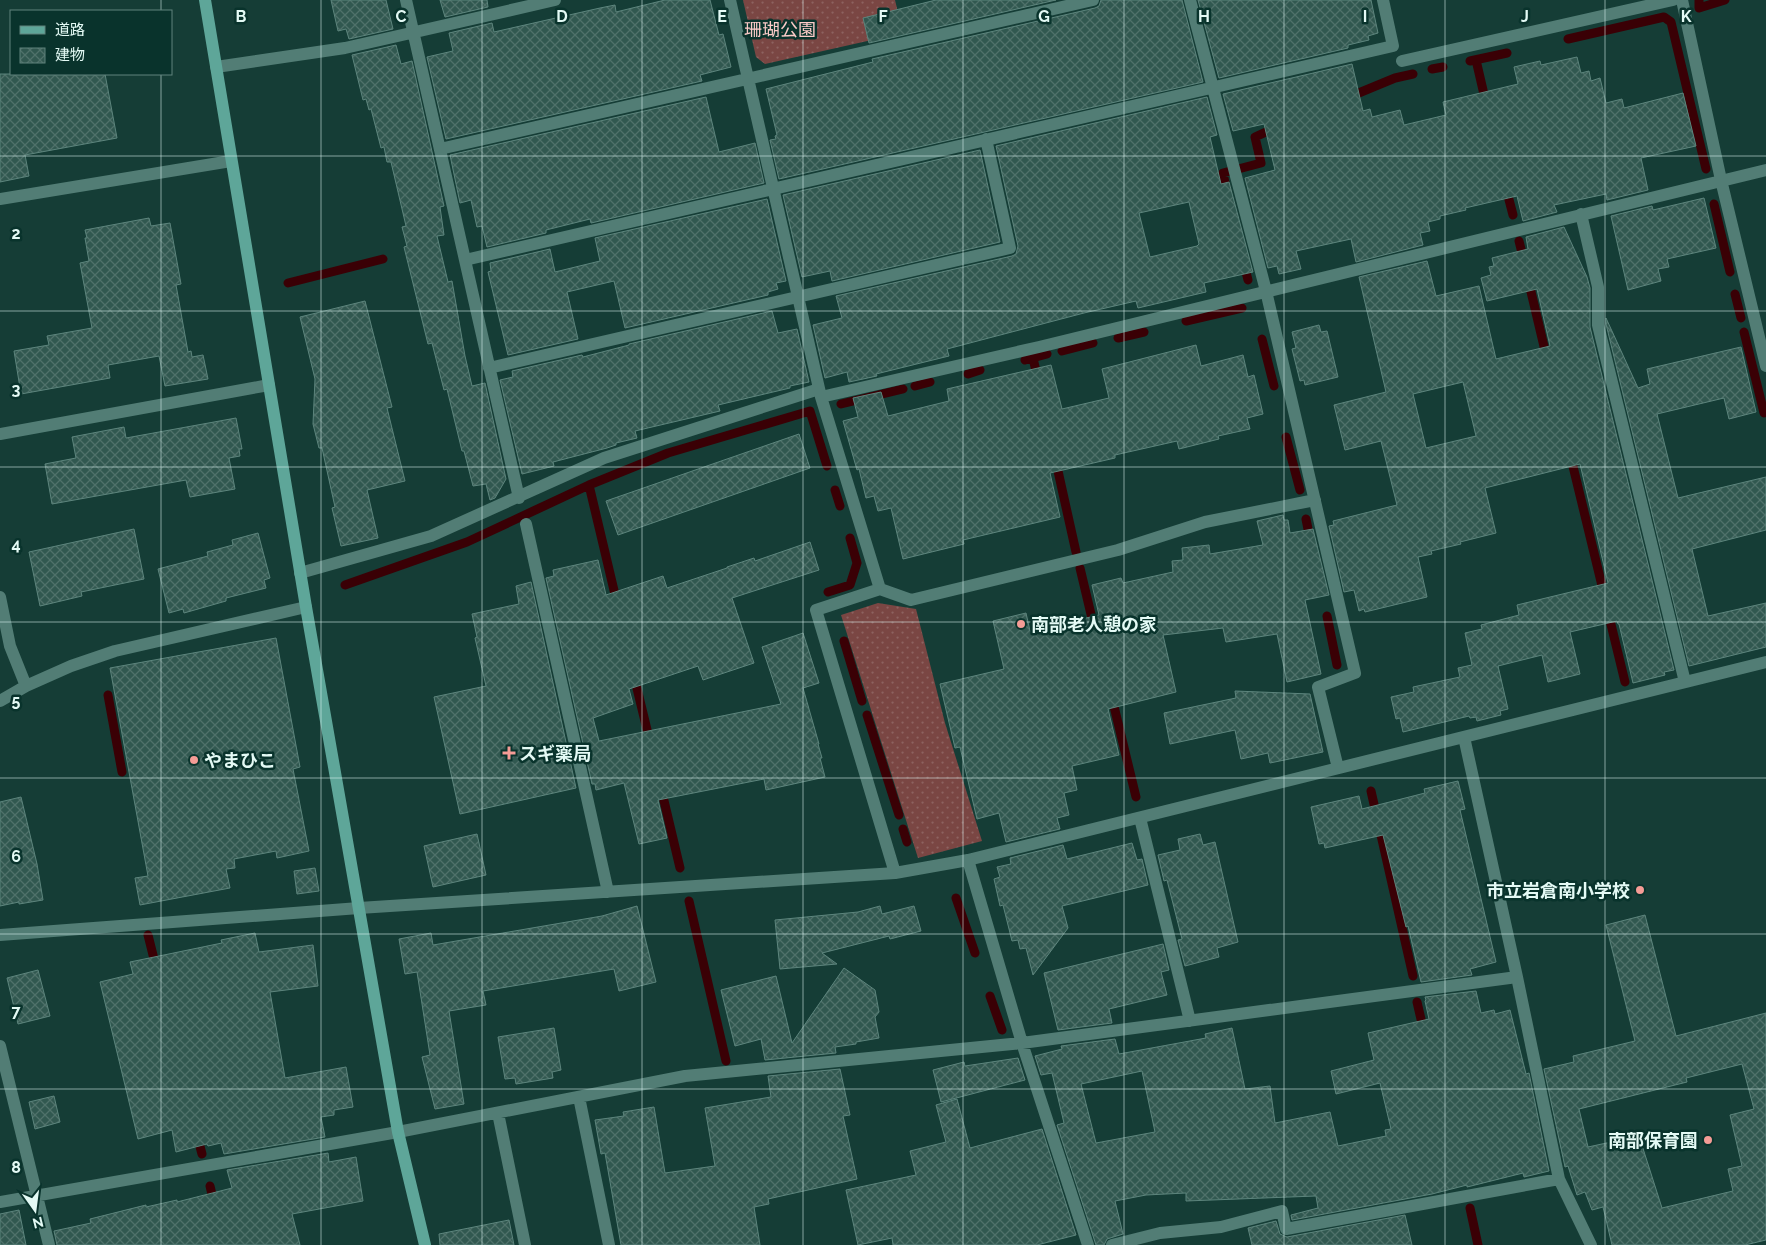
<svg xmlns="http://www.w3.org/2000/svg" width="1766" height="1245" viewBox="0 0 1766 1245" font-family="Raleway,'Noto Sans JP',sans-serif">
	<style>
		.grass { fill: url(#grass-dots) }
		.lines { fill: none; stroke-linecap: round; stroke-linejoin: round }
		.stream { stroke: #3a0005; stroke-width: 9 }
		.building { fill: url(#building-cross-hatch); stroke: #5d857d; fill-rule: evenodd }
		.street { stroke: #527d75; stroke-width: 12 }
		.secondary { stroke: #5ea699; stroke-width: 12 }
		.grid { fill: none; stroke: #e4faf5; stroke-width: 1; stroke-opacity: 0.55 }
		.poi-dot { fill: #f59c96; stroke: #09332c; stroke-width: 2 }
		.labels { text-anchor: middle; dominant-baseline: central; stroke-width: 5; stroke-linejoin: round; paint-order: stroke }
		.park-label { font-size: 18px; fill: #fbcac7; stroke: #09332c }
		.poi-label { font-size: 18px; font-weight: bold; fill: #e4faf5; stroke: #09332c; text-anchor: start }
		.grid-label { font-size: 16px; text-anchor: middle; font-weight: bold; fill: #e4faf5; stroke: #09332c; stroke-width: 5; stroke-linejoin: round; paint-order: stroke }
	</style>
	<defs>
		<pattern id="grass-dots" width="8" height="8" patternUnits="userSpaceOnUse" patternTransform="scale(1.25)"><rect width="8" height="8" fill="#7a4643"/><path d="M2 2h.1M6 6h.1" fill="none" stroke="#8d625f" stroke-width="1.8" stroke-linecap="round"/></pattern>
		<pattern id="building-cross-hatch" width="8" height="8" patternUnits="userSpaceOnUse" patternTransform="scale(1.25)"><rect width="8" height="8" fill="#315850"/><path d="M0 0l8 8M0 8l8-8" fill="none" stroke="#4f716a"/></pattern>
	</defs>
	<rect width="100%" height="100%" fill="#153d36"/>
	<!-- grass -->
	<path class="grass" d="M743,0h152l8,33 -138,31 -9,-7z
		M878,603l38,6 29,114 37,118 -64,17 -77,-243z"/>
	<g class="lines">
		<!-- stream -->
		<path class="stream" d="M1699,0v8l26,-8
			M1568,39l96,-22 7,5 35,147
			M1476,60l10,43
			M1470,61l37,-8
			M1432,69l11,-2
			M1349,97l46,-19 18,-4
			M1506,188l7,27
			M1227,193l-4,-20 38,-10 -6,-26 22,-10
			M1714,204l16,68
			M1519,241l5,20
			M1244,264l4,16
			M1528,279l19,80
			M288,283l95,-24
			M1735,294l6,24
			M1186,321l56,-13
			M1744,332l20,81
			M1118,338l26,-6
			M1262,339l12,47
			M1062,351l31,-8
			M1033,358l5,22
			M1025,360l22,-6
			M968,374l12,-4
			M915,386l15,-4
			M841,404l62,-15
			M1286,437l14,53
			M1570,454l34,140
			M1056,462l20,90
			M589,485l28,118
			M835,490l5,16
			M1306,519l4,20
			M1080,568l14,59
			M345,585l122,-43 122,-57 79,-32 142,-42 17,55
			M828,592l22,-7 7,-22 -7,-25
			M1608,612l17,70
			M1327,616l10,49
			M844,641l18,60
			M634,676l16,66
			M108,695l14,77
			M1112,698l24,99
			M867,715l32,100
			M661,788l19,80
			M1371,791l42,185
			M903,829l4,13
			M956,898l19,55
			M689,901l37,160
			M148,935l8,32
			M990,996l12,34
			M1417,1002l7,30
			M197,1135l5,19
			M210,1186l4,17
			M1470,1208l8,37"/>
	</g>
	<!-- building -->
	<path class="building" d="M331,0h55l7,29 -44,10 -3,-10 -8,2z
		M440,0h47l1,7 -43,10z
		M665,0h45l9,35 4,-1 8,33 -31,8 2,6 -256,58 -19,-82 26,-6 -4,-18 43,-10 2,9 106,-24 15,-3 1,7z
		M936,0h120l-187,43 -6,-25z
		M1101,0h81l21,82 -424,97 -9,-39 6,-1 -1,-3 2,-1 -11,-46 107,-27 -1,-3 223,-51 4,-2z
		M1198,0h173l7,33 -10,3 1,4 -21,5v3l-129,30z
		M396,45l5,19 11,-3 32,145 -4,1 4,28 -7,1 11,46 4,-1 13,75 7,30 13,-3 21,96 -11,19 -5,2 -4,-16 -13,2 -9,-35h-2l-15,-62 -3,1 -12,-47 -4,1 -24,-97 3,-1 -5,-19 4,-1 -15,-64h-4l-3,-15 -3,1 -10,-39 -2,1 -3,-11 -3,1 -11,-45z
		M1577,57l4,16 8,-2 2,10 9,-3 6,25 16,-4 2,9 59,-15 13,53 -55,12 7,32 -41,10 -1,-6 -52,11 3,7 -34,9 -6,-25 -52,12 1,2 -26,6v3l-12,3 2,9 -10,2 3,12 -67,17 -5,-23 -55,12 5,18 -22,5 -2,-8 -9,2 -23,-90 30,-8 -11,-46 -31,7 -10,-37 129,-30 11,47 7,-2 2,8 28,-7 4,15 42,-10 -3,-13 75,-18 -4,-17 26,-6 1,4z
		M0,74h105l12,64 -92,17 4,21 -29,6z
		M706,97l13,55 36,-9 9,40 -173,40 -1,-4 -44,11v3l-59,14 -5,-21 -5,1 -6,-27 -11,3 -10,-48z
		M1207,97l10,38 -7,2 11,47 8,-2 24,90 -49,11 2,9 -68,16 -2,-7 -52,12 -137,36 2,7 -73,18 1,2 -28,6 -2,-10 -22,6 -12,-53 29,-7 -6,-22 176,-40 4,-2 2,-8 -22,-100zM1189,202l10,42 -2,2 -47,11 -11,-44z
		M980,150l20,92 -168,39 -2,-10 -28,6 -19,-82z
		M1704,198l12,50 -49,11 2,8 -11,2 3,12 -33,9 -17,-74 41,-10 1,4z
		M767,199l19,82 -10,2 2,6 -10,3v3l-143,33 -11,-47 -47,11 11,47 -70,16 -20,-83 3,-1 -1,-8 60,-14 5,23 45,-11 -5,-23z
		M149,218l2,8 19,-3 11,61 -5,1 12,67 3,-1 1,6 11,-2 5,24 -43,7 -6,-30 -51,9 2,13 -89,16 -7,-43 35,-6 -2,-9 45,-8 -12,-65 9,-2 -4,-23h2l-2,-8z
		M1564,227l23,50 3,11v39l84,343 -10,2 1,3 -32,8 -14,-59h-1l-1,-3 -47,11 10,42 -32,8 -6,-27 -44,11 10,43 -8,2 1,4 -24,6 -1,-4 -6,1 -1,-2 -66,16 -3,-14 -4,1 -5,-22 23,-5 -1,-5 47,-10 -2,-9 14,-3 -7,-32 17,-4 -1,-4 38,-10 -2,-10 91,-22 -28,-119 -95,24 11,45 -36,9 1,2 -30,7 1,3 -14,3 9,40 -62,15 -1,-3 -5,2 -5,-21 -10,2 -15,-66 5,-1 -1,-4 64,-16 -16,-64 -36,9 -11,-45 52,-13 -27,-115 68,-16 9,35 43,-10 17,73 54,-13 -13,-57 -50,12 -6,-23 10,-3 -2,-8 5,-1 -2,-8 36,-9 -2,-12zM1463,382l13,54 -50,12 -13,-54z
		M365,301l27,106 -5,1 18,73 -38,9 11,48 -37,8 -9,-38 3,-1 -13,-59h-3l-6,-24 2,-45 -15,-62z
		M772,311l6,22 19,-4 12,53 -19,4v2l-72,17 2,6 -85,20 2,7 -21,5v2l-9,3 -54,14 1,4 -32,8 -22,-94 13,-3 -1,-6 70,-16 1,2 46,-12v-1z
		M1606,318l32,70 12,-4 -3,-15 94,-22 15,65 -27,7 -5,-21 -67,16 21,84 88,-21v53l-74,19 16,67 58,-13v44l-77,19 -83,-342z
		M1319,325l2,7 6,-1 11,46 -33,8 -1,-5 -4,1 -8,-32 4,-1 -4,-16z
		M1196,345l5,21 42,-11 5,22 6,-2 9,39 -16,4 3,11 -32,7 1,3 -40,10 -2,-8 -62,14v3l-65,15 10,44 -97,23 1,4 -61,15 -12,-51 -13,3 -4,-15 -8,2 -7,-29 -2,1 -14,-49 15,-4 -5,-19 28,-6 7,24 61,-15 -2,-12 104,-24 11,44 47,-11 -7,-29z
		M236,418l6,31h-3l1,7 -11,2 6,31 -45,8 -4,-17 -134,24 -7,-40 31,-6 -4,-21 52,-10 2,11z
		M799,434l11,34 -192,67 -12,-34z
		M1283,515l1,5h4l2,13 23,-4 16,66 -24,5 16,74 -34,8 -10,-48 -51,8 -3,-14 -60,7 13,57 -68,17 11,46 -47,11 5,24 -13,3 5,22 -12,3 3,11 -54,13 -7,-29 -22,6 -17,-72 -5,1 -15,-64 64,-15 -11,-48 33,-8 4,18 69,-16 -7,-30 29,-7 2,5 50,-11 -1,-11 11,-1 -1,-12 27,-3 1,9 53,-9 -6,-24z
		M134,529l10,50 -63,13 1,4 -42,10 -11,-54z
		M258,533l12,45 -6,2 2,8 -40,10v3l-42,12 -1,-4 -14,4 -11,-44 50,-13 -1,-4 26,-7 -1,-5z
		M810,542l9,28 -87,28 22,65 -51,17 -5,-14 -69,23 4,15 -40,14 6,23 182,-37 -19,-57 41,-14 16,50 -16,5 16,56h-1l4,14h-2l5,19 -59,13 -2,-11 -106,21 9,38 -28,6 -15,-61 -28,7 -1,-6h-3l-46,-206 8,-2 -1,-6 45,-10 8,35 57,-19 4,12 60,-20v-1l27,-9 1,3z
		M531,582l45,206 -116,26 -26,-117 52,-11 -11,-48 2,-1 -5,-23 47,-10 -3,-18z
		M276,638l24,129 -7,2 16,82 -32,7 -1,-7 -42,8 1,9 -9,1 4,19 -90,17 -5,-27 13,-2 -38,-208z
		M1235,691l75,3 13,58 -53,11 -2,-10 -27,6 -6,-29 -65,14 -6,-31 72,-15z
		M1458,781l7,28 -5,1 36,152 -26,7 2,6 -51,7 -13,-56 -2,1 -23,-92 -58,13 -1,-5 -5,1 -8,-37 48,-11 3,13 63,-16 -1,-4z
		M21,797l16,67 6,36 -24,4v-2l-19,4v-104z
		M477,834l9,41 -53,12 -9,-41z
		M1200,834l3,11 12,-3 23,100 -21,6 2,9 -34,9 -7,-26 4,-1 -15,-59 -3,1 -6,-26 22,-5 -2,-11z
		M1132,843l5,17 5,-1 6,26 -86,21 6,22 -35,47 -7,-27 -6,1 -2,-9 -6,1 -9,-36 -3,1 -6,-27 6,-2 -3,-10 14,-3 -1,-6 53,-13 4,14z
		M315,868l4,23 -22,3 -3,-23z
		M637,906l19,76 -37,9 -5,-22 -131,22 3,14 -37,6 15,93 -29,5 -13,-52 8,-2 -13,-83 -12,2 -6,-35 32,-6 2,12 169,-29z
		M880,906l2,8 32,-8 7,25 -31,8 -1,-3 -67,17 15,11 -57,5 -5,-49 83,-8z
		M1645,915l31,121 90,-23v227l-21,5h-133l-9,-38 -11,3 -7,-18 -8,3 -9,-29 -3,1 -21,-98 30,-7 -1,-6 62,-15 -29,-116zM1742,1064l12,45 -24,6 12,51 -14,3 5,22 -71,17 -23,-72 -51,11 -9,-38 108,-27 -1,-4z
		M255,933l4,19 54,-7 5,41 -48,6 15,86 61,-11 7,40 -19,3v5l-13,2 4,20 -101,17 -3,-11 -13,3 -1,-2 -31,8 -4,-22 -34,9 -38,-157 33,-8 -3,-12 92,-19 -1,-3z
		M1163,944l6,26 -8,2 6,23 -58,14 3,14 -54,7 -14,-57z
		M844,968l31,22 4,22 -4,5 4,21 -23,4v2l-21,3 1,6 -71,7 -4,-21 -26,7 -14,-56 55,-14 16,67z
		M38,970l12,46 -32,8 -11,-46z
		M1476,991l5,22 13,-3 1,4 15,-4 16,64 3,-1 20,98 -25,6 -1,-4 -56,14v-2l-35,9 -140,26 -1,-5 27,-7 -2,-12 -130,5v-8l-40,2 -31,6 8,33 -16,5 -3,6h-8l-39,-120 7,-2 -12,-50 -11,2 -6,-19 27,-7 -1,-3 54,-7 4,15 87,-16 -1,-4 27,-6 13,61 25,-3 5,37 55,-11 8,34 48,-10 -1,-6 6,-1 -11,-46 -44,11 -5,-23 43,-11 -6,-27 61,-14 -4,-18 1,-1 -1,-3zM1142,1071l13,61 -59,11 -15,-59z
		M554,1028l7,42 -9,2 1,6 -37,6 -1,-6 -10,1 -7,-42z
		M1018,1058l7,22 -84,22 -8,-32 31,-8 1,4z
		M840,1069l10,46 -7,1 14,63 -89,20 1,5 -15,3 6,38h-139l-16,-92 -4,1 -6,-34 29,-4 -1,-4 31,-5 11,66 50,-7 -10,-58 66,-11 -3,-21z
		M54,1096l6,26 -25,7 -6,-27z
		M957,1099l13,49 72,-19 34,106 -39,10h-144l-1,-7 -34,7 -12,-55 70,-15 -6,-24 36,-9 -10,-37z
		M328,1153l1,9 27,-5 7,44 -71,13 8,31h-243l-3,-14 37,-8 -1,-4 56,-14v2l31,-7v2l55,-14 -5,-18z
		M19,1210l7,35h-26v-31z
		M1405,1215l7,30h-160l-4,-17 28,-7 4,13 7,3z
		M509,1220l5,25h-74l-1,-11z"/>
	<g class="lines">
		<!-- street -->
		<path class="street" d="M406,0l113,498
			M730,0l91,397 59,192
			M1190,0l76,291 89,382 -37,14 20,81
			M1682,0l39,180 45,186
			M1402,61l271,-61
			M216,67l129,-19 210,-48
			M440,149l653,-149
			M0,199l231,-38
			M1581,214l17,73v38l87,357
			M465,260l928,-214 -10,-46
			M489,368l521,-120 -24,-109
			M821,397l218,-50 727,-177
			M0,434l269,-49
			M526,524l82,368
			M300,573l131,-37 173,-78 215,-69
			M0,597l10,49 16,40 45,-20 44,-15 191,-44
			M0,701l26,-15
			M1464,737l53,240 42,202 32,66
			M1140,818l50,203
			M968,860l54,183 66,202
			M895,873l-79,-263 64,-21 31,11 207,-50 87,-28 110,-22
			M0,935l359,-27 536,-35 73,-13 798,-198
			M0,1046l49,199
			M579,1097l30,148
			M498,1113l27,132
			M0,1202l398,-70 287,-56 337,-33 495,-66
			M1112,1245l48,-12 61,-6 61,-16 4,18 273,-50"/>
		<!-- secondary -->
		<path class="secondary" d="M205,0l101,607 92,525 27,113"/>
	</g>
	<!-- grid -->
	<path class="grid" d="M161,0v11M321,0v1245M482,0v1245M642,0v1245M803,0v1245M963,0v1245M1124,0v1245M1284,0v1245M1445,0v1245M1605,0v1245M161,74v1171M0,156h1766M0,311h1766M0,467h1766M0,622h1766M0,778h1766M0,934h1766M0,1089h1766"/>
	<!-- markers -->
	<g class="poi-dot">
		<circle cx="1021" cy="624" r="5"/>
		<path d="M506.5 745.5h5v5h5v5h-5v5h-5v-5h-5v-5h5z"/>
		<circle cx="194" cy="760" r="5"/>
		<circle cx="1640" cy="890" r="5"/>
		<circle cx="1708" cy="1140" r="5"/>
	</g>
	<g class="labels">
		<!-- park labels -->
		<g class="park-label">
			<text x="780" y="29">珊瑚公園</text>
		</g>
		<!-- poi labels -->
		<g class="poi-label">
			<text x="1031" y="624">南部老人憩の家</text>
			<text x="519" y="753">スギ薬局</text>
			<text x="204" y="760">やまひこ</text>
			<text x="1630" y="890" text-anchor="end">市立岩倉南小学校</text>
			<text x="1698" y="1140" text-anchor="end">南部保育園</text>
		</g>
	</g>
	<g class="grid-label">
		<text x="241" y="22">B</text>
		<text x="401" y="22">C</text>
		<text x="562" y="22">D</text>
		<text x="722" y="22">E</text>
		<text x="883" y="22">F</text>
		<text x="1044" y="22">G</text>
		<text x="1204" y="22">H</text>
		<text x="1365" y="22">I</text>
		<text x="1525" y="22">J</text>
		<text x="1686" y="22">K</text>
		<text x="16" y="239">2</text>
		<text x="16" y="395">3</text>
		<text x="16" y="550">4</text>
		<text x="16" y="706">5</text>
		<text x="16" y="862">6</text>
		<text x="16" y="1017">7</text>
		<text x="16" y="1173">8</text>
	</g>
	<!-- legend -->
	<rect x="10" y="10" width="162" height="65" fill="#09332c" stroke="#61837c"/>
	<rect x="20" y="26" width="25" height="8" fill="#5ea699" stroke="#61837c"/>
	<text x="55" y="35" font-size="15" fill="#e4faf5">道路</text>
	<rect x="20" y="48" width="25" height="15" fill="url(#building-cross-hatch)" stroke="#61837c"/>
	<text x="55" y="60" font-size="15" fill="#e4faf5">建物</text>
	<!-- north arrow -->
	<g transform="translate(35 1210) rotate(166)" stroke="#09332c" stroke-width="4" paint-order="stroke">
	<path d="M0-4L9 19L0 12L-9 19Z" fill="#e4faf5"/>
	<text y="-8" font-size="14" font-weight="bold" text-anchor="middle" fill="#e4faf5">N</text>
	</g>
</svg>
